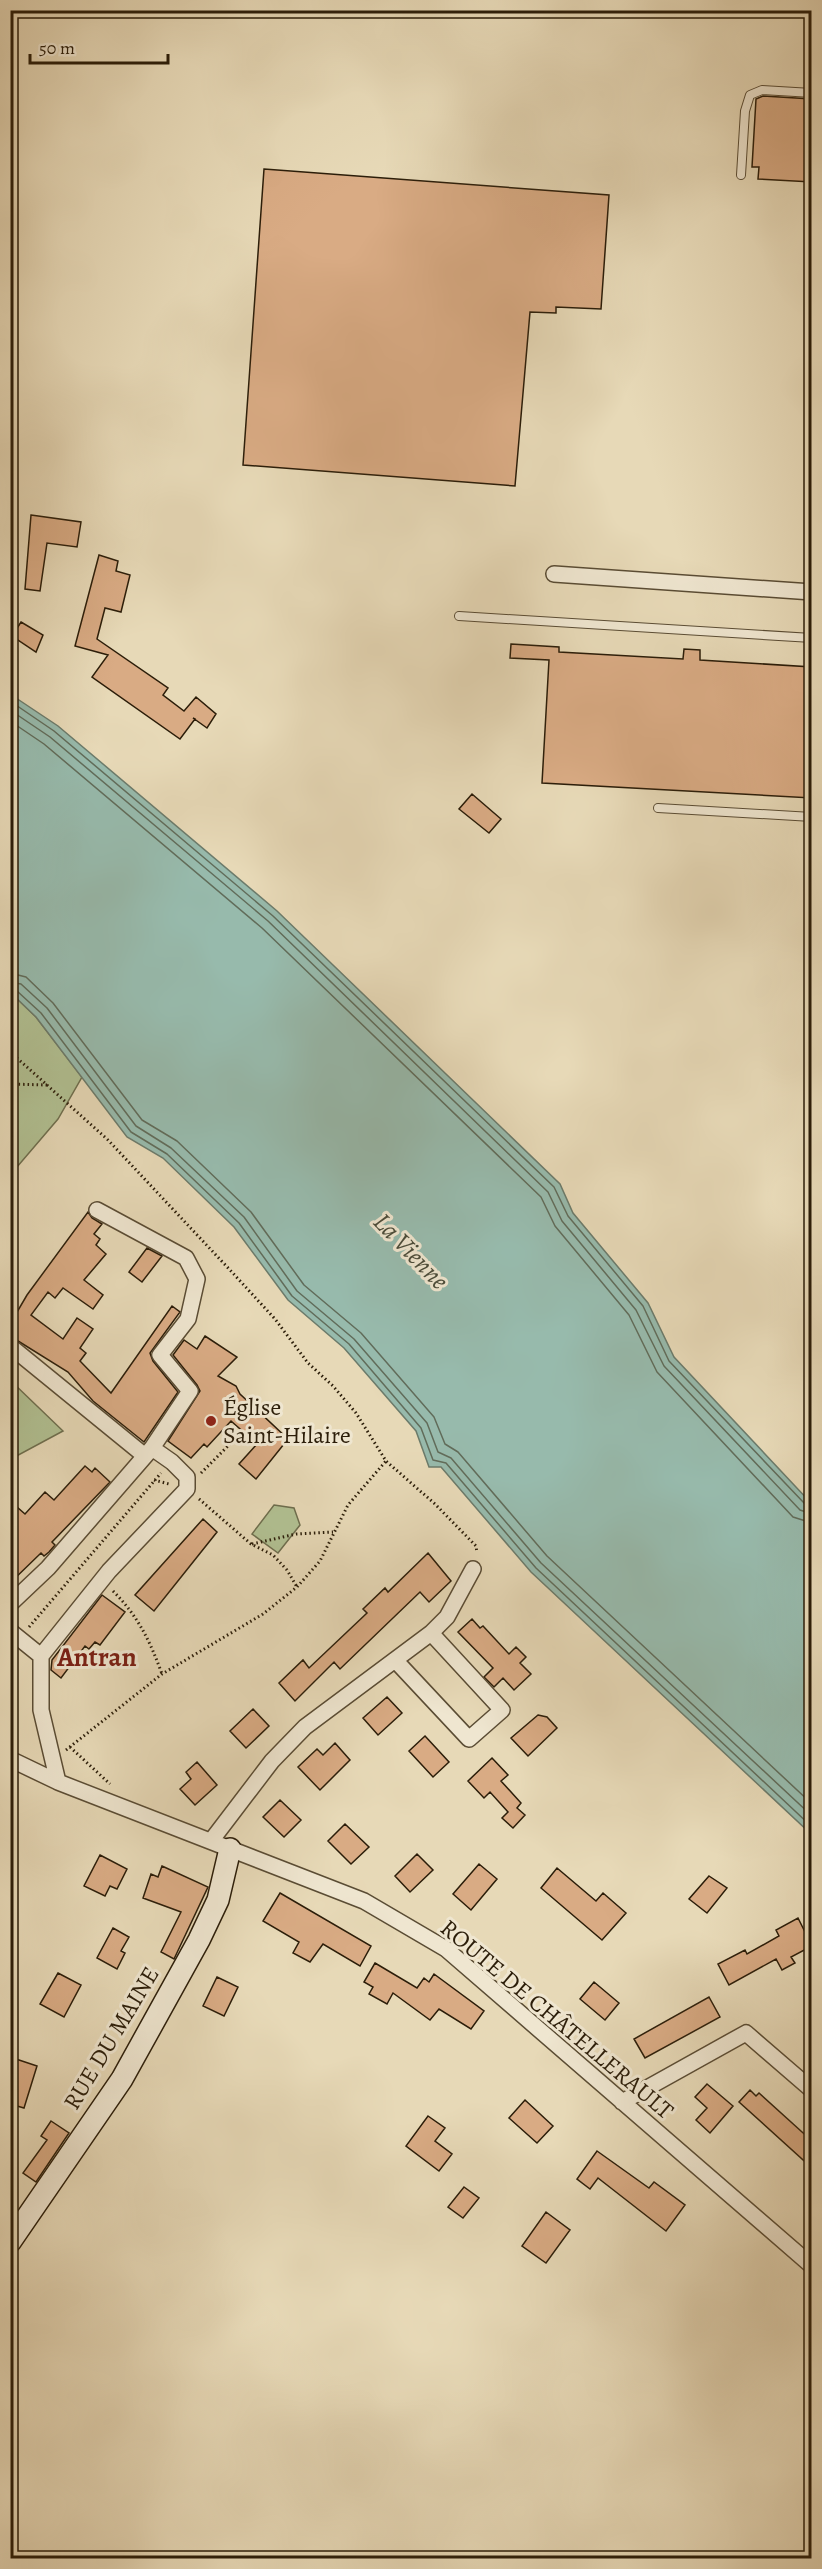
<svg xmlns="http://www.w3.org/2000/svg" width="822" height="2569" viewBox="0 0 822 2569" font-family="Alegreya,serif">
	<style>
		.green { fill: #b1c092; stroke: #6e6e4e; stroke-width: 1.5 }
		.water { fill: #97baac; stroke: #6c7b6b; stroke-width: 1.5 }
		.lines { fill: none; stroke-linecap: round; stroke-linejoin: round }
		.shore { stroke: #616c5a; stroke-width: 1.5 }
		.building { fill: #d9ab84; stroke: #2b1d09; stroke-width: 1.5 }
		.lane-casing { stroke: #5a4c34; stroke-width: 10 }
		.street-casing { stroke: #5a4c34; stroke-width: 18 }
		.secondary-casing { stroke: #2b1d09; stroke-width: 24 }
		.path { stroke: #2b1d09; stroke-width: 3; stroke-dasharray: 1.5 3; stroke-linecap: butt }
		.lane { stroke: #efe6d0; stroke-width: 8 }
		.street { stroke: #efe6d0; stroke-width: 15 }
		.secondary { stroke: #efe6d0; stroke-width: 21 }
		.poi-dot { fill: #8f2418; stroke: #efe6d0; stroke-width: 2 }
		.labels { text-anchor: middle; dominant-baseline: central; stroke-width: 6; stroke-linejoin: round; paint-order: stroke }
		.poi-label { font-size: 24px; fill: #2b1d09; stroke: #efe6d0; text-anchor: start }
		.street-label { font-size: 24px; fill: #2b1d09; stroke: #efe6d0 }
		.water-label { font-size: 26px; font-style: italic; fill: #4b4c3a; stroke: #efe6d0 }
		.quarter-label { font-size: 27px; font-weight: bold; fill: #7a1f14; stroke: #efe6d0 }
	</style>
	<rect width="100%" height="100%" fill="#e7d9b7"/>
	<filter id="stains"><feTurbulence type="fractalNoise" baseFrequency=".00333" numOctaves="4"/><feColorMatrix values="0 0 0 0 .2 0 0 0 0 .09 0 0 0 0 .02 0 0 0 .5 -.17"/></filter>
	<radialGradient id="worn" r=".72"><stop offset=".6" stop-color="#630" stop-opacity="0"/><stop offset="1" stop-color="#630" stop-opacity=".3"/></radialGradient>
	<!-- green -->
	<path class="green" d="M11,993l25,24 46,60 -24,42 -47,55z
		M11,1381l52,50 -52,28h-1z
		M274,1505l20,3 6,17 -22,28 -26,-19z"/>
	<!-- water -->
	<path class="water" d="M10,694l48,32 219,185 283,273 13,29 75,90 26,54 137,146v331l-280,-262 -90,-105h-12l-13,-36 -72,-83 -56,-48 -54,-73 -71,-69 -36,-21 -91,-120 -25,-24z"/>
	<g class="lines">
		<!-- shore -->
		<path class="shore" d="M10,701l44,30 219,185 281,271 14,29 75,90 26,55 136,143 7,3
			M10,710l40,27 218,184 280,271 14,29 74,89 28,56 136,144 12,4
			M10,721l34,23 218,184 279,269 14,29 74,89 28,57 136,145 19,6
			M10,973l16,4 27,26 89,117 35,21 74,71 53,73 57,48 73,84 11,27 13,8 89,104 265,248
			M10,982l11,2 26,24 89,118 35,22 73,69 53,74 57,48 73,84 11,29 13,6 90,105 271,253
			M10,989l7,2 24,22 90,119 36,22 72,69 53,73 57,48 72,84 12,32 13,3 90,105 276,259"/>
	</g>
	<!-- building -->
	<path class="building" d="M763,96l49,3v83l-54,-3 1,-12h-7l4,-68z
		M264,169l345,26 -8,114 -45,-2v6l-26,-1 -15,174 -272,-21z
		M31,515l50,7 -4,25 -30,-4 -7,48 -15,-2z
		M99,555l19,6 -2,10 14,4 -9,37 -16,-4 -8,31 71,49 -5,7 21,16 12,-14 20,17 -9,14 -14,-10 2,1 -15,20 -88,-62 16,-22 -33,-9z
		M21,622l22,13 -7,17 -24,-16z
		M511,644l48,3v5l124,7 1,-10 16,1v10l112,7v131l-270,-15 7,-123 -39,-2z
		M472,794l29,25 -12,14 -30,-24z
		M88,1212l4,6 10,6 -8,10 6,5 -4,6 10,9 -22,26 19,15 -10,14 -30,-21 -8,10 -7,-6 -17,23 32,24 14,-21 16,11 -13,19 6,5 -6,8 31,32 61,-87 8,6 -30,41 3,8 25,31 -34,50 -51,-41 -25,-29 -58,-36v-12l17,-29z
		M147,1248l15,8 -20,26 -13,-10z
		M205,1336l32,21 -19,19 18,10 4,8 48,45 -32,40 -17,-15 18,-20 -26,-23 -24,26 -3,-3 -13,14 -23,-17 32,-50 -3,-6 -24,-30 11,-15 13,9z
		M85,1466l7,6 3,-4 15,14 -58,60 3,3 -6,7 -5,4 -3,-3 -31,30v-82l15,13 20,-22 9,8z
		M203,1519l14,13 -63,79 -19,-16z
		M428,1553l23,28 -22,21 -9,-10 -80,77 -6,-7 -39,39 -16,-18 24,-23 6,8 58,-55 -4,-4 22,-21 3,4z
		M102,1595l23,17 -25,33 -5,-3 -6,7 -4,-3 -24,32 -10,-8 1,-10z
		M472,1619l8,9 3,-2 26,28 7,-7 10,10 -6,6 11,11 -17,16 -11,-12 -9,9 -10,-10 9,-9 -35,-36z
		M387,1697l15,16 -24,22 -15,-17z
		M253,1709l16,17 -23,22 -16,-17z
		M538,1715l9,2 10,11 -29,28 -17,-18z
		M425,1736l24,26 -16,15 -24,-26z
		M335,1743l15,17 -30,30 -22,-23 19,-18 6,6z
		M492,1758l16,17 -7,6 20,22 -4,5 8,7 -12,13 -11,-10 6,-6 -18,-20 -6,6 -16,-17z
		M197,1762l20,23 -22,20 -15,-16 11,-10 -5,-7z
		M280,1800l21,20 -17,17 -21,-20z
		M345,1824l24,23 -18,17 -23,-23z
		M417,1854l16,16 -23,22 -15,-16z
		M100,1855l27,14 -10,20 -7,-3 -5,10 -21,-10z
		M479,1864l18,15 -26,31 -18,-16z
		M162,1866l46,21 -34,72 -13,-7 20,-40 -38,-14 8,-24 7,3z
		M557,1868l39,33 7,-8 23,20 -24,27 -61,-52z
		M709,1876l18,12 -20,25 -18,-14z
		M280,1893l91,53 -11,20 -37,-22 -13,18 -17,-9 6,-11 -36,-21z
		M798,1918l14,28 -21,11 4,6 -13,7 -6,-11 -47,26 -11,-21 27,-14 2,4 32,-18 -3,-6z
		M113,1928l16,9 -8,14 4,2 -8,16 -20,-11z
		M375,1963l42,25 7,-10 5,4 5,-8 50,37 -13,18 -32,-20 -9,11 -37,-27 -6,11 -18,-10 4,-7 -9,-5z
		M58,1973l23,12 -17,32 -24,-13z
		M217,1977l21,10 -14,29 -21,-10z
		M594,1982l25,21 -14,17 -25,-21z
		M709,1997l11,20 -75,41 -11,-19z
		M10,2057l27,9 -13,42 -14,-4z
		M707,2084l26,22 -23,27 -14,-13 11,-12 -12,-11z
		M750,2090l6,6 3,-3 53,48v27l-73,-66z
		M525,2100l28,26 -16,17 -28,-25z
		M428,2116l17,12 -10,13 17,13 -13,17 -33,-25z
		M51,2121l18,12 -33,49 -13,-9 24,-33 -6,-4z
		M597,2151l52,37 5,-6 31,23 -19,26 -68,-53 -8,11 -13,-10z
		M464,2187l15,11 -16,20 -15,-11z
		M546,2212l24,18 -24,33 -24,-17z"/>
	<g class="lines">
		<!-- lane casing -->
		<g class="lane-casing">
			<path id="lane" d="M741,175l4,-64 5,-16 12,-5 50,3
				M459,616l353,22
				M658,808l154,9"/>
		</g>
		<!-- street casing -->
		<g class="street-casing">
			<path id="street" d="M554,574l258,18
				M97,1210l89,48 11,21 -9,40 -28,36 30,36 -38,57
				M10,1346l135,110
				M10,1604l38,-36 104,-120 20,14 15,15v12l-78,82 -68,85v54l17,72
				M10,1631l31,25
				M431,1633l16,-16 26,-48
				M10,1759l48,23 306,119 82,48 366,317
				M211,1841l61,-80 33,-34 126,-94 71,77 -33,29 -73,-78
				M622,2102l124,-69 66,57"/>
		</g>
		<!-- secondary casing -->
		<g class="secondary-casing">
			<path id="secondary" d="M10,2242l112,-163 77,-139 19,-40 12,-51"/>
		</g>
		<!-- path -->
		<path class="path" d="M10,1052l37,33 -37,-1
			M47,1085l61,55 122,130 45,49 33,44 25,23 23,27 30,48 49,43 41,42 1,7
			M201,1473l37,-37
			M154,1480l15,4
			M199,1499l52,45 22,11 14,15 10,17
			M252,1544l44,-10 37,-2
			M113,1591c25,25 37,50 49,83
			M29,1627l132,-154
			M70,1747l40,37
			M66,1750l96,-76 101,-60 34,-27 23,-26 28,-56 38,-44"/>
		<!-- lane -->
		<use href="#lane" class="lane"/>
		<!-- street -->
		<use href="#street" class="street"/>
		<!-- secondary -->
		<use href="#secondary" class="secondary"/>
	</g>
	<!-- markers -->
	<circle class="poi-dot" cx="211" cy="1421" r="6"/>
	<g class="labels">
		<!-- poi labels -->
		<g class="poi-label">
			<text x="223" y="1407">Église<tspan x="223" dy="28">Saint-Hilaire</tspan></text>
		</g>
		<!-- street labels -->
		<g class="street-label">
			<text transform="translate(557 2019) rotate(40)">ROUTE DE CHÂTELLERAULT</text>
			<text transform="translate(111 2038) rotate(-59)">RUE DU MAINE</text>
		</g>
		<!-- water labels -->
		<g class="water-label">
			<text transform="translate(411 1251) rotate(46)">La Vienne</text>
		</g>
		<!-- quarter labels -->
		<g class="quarter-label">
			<text x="97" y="1657">Antran</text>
		</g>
	</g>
	<!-- margin -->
	<rect width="822" height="2569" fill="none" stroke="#e7d9b7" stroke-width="36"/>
	<rect x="12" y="12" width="798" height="2545" fill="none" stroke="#2b1d09" stroke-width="3"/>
	<rect x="18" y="18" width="786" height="2533" fill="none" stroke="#2b1d09" stroke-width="1.5"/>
	<!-- scale -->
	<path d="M30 54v9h138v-9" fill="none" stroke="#2b1d09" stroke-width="3"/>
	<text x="39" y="54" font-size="18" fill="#2b1d09" stroke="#efe6d0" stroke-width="4.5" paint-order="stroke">50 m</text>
	<rect width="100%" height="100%" filter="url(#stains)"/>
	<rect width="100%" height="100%" fill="url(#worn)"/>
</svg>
